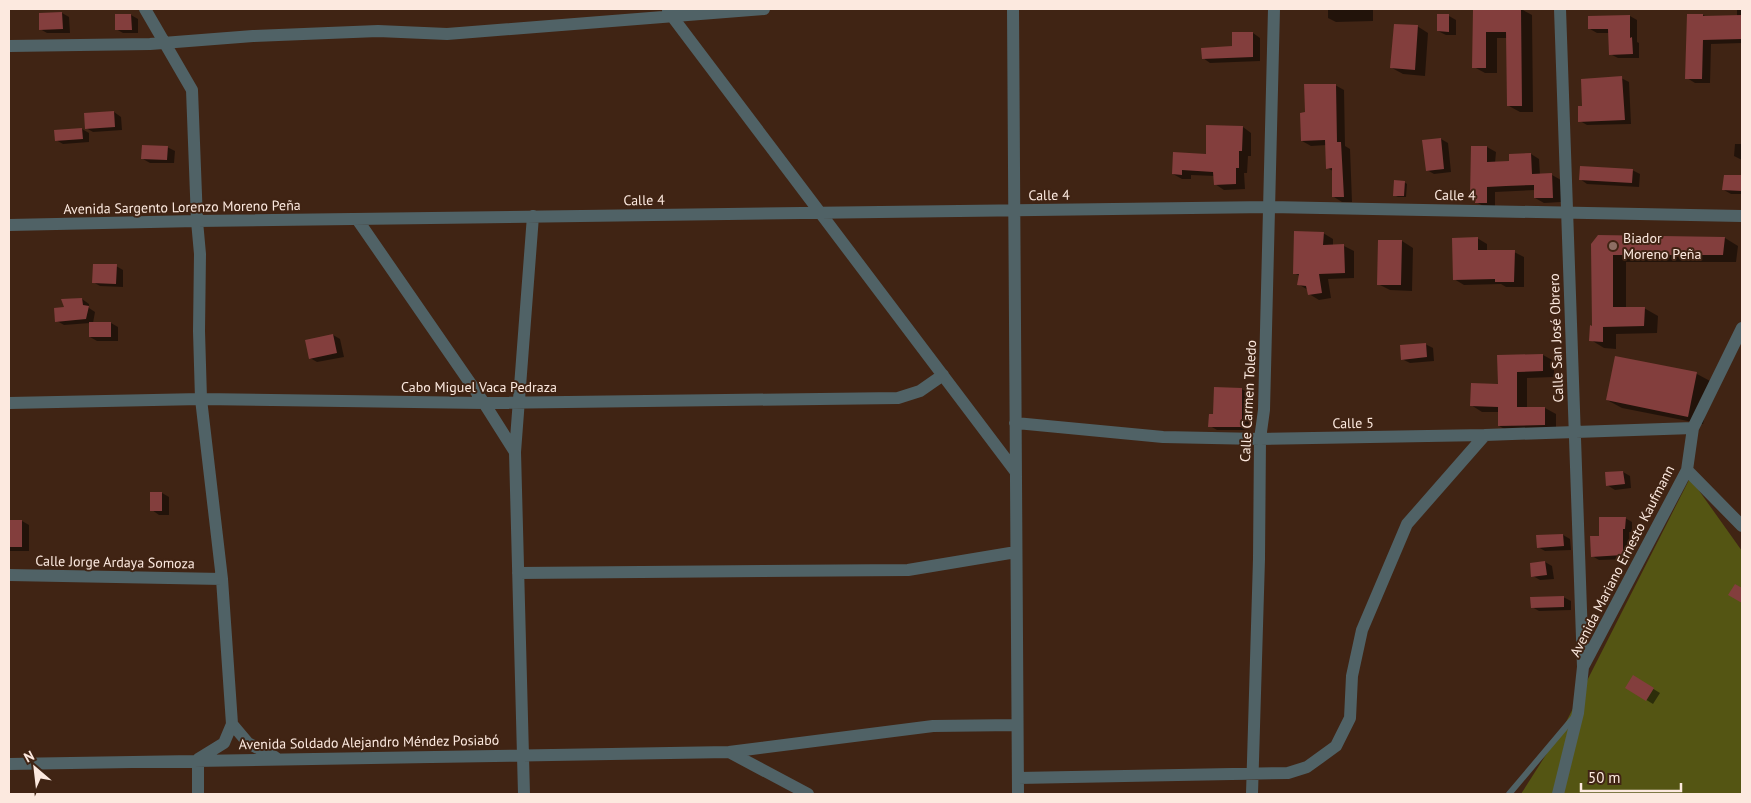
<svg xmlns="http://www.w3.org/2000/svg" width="1751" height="803" viewBox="0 0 1751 803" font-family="'PT Sans',sans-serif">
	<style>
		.green { fill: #545513 }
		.shadow { fill: #0007 }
		.building { fill: #833e3d }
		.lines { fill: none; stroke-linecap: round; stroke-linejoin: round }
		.lane { stroke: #506266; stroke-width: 6 }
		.street { stroke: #506266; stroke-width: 12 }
		.education-dot { fill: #8d6e63; stroke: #402414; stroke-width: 2 }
		.labels { text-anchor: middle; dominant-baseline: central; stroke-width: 4; stroke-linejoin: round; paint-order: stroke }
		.street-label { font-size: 14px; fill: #fce9df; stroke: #402414 }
		.poi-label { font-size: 14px; fill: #fce9df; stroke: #402414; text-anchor: start }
	</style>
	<rect width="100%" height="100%" fill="#402414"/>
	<!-- green -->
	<path class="green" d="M1690,478l52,73v243h-221l42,-66z"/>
	<!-- shadow -->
	<path class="shadow" d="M1328,9h45v12l-37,1 -8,-4z
		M1521,9l11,6 1,97h-13l-11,-6 -1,-68h-11v35h-12l-11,-6 1,-56z
		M1742,9v34l-31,1 -1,39h-15l-8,-5 1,-63h15l4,2h30v-7z
		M62,13l7,4 1,16h-23l-7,-4v-15z
		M116,15h15l7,4v14h-15l-7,-4z
		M1449,16l7,4v15h-10l-8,-4z
		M1630,16l7,4v22l2,1v15h-21l-8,-4v-21h-13l-7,-4z
		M1417,26l11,7 -3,43 -22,-2 -11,-6z
		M1253,33l7,5v23l-50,2 -7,-5 30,-11v-13z
		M1621,78l8,4 2,42 -44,1 -7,-4 3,-14z
		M1335,85l9,5 1,56 5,3 2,53h-10l-8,-5 -1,-26 -6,-3v-23l-16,1 -9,-5 4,-27z
		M114,112l7,5 1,13 -29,2 -7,-4z
		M1243,127l8,6v23h-3l-1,17h-3l1,16 -21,1 -9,-6v-8l-24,-1v4h-9l-9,-5 34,-19z
		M82,129l7,4v9l-26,2 -7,-4z
		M1441,139l7,4 3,29 -17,2 -7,-4z
		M1735,144h7v16l-8,-4z
		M167,147l8,4 -1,12h-24l-7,-4z
		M1487,147l9,5 -1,11 15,-1 21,-8 8,5 1,16h12l9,5v22l-17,1 -9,-5v-8l-40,2v15h-10l-9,-5v-4l-4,-3z
		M1632,170l8,4 -1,13 -52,-3 -7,-5z
		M1742,176v18h-11l-7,-4 1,-13z
		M1404,182l3,2 -1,13h-8l-4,-2z
		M1323,233l10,6v7h11l10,5v27l-26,1 3,19 -12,2 -10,-6 -1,-4 -10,-6 2,-8 -6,-3z
		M1477,238l10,6v7l27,1 10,5v30h-18l-5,-3 -37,1 -10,-6z
		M1725,238l13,8 -2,16h-110v46h18l14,8 -1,17 -41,1v15l-12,-1 -13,-8 3,-13 -2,-83z
		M1402,241l11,7 -1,43 -22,-1 -12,-6z
		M116,266l7,4v17l-23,-1 -7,-4z
		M82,299l7,5v4l6,4 -2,11h18l7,4v14h-21l-7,-4v-14l-26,2 -7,-4 8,-13z
		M333,335l7,4 4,18 -27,5 -7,-4z
		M1425,344l8,4 1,13 -24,2 -8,-4z
		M1543,355l11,6v16l-27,1v30h18l11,6v16l-46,2 -11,-6v-14h-17l-11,-7 28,-20 -1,-29z
		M1616,358l81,16 15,8 -9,42 -81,-16 -15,-8z
		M1241,389l8,4v37h-32l-7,-4z
		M1623,472l7,4 1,12 -16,2 -8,-5 -1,-11z
		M152,493h10l7,4v18h-10l-7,-5z
		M1625,518l7,4v10h-3l1,27 -31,1 -7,-4 8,-19z
		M9,521h13l7,4v26h-20z
		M1563,535l7,4 1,11 -26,1 -7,-4z
		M1545,562l7,4 2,13 -14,1 -7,-4z
		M1563,597l8,4v9l-32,1 -7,-4z
		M1634,677l26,16 -7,11 -26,-16z"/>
	<!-- building -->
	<path class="building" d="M1473,9h48l1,97h-15l-1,-74h-20v36h-14z
		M62,12l1,17 -24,1v-17z
		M115,14h16l1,16h-17z
		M1437,14h12v18l-12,-1z
		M1687,14h16v2l39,-1v24l-39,1 -1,39h-17z
		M1630,15v23l2,-1 1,17 -24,1 -1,-26h-20v-13z
		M1394,24l24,1 -3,45 -25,-2z
		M1232,32h21v25l-51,2 -1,-11 31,-2z
		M1622,76l3,44 -47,2v-16h4l-1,-27z
		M1304,84h32l1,58h4l3,55h-12v-29l-6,1 -1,-29 -24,1 -1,-28 5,-1z
		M114,111l1,16 -30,2 -1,-16z
		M1206,125l37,1 -1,25h-3v17h-3v16l-22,1 -1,-13 -31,-2v5l-10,-1 1,-22 33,2z
		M82,128l1,11 -28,2 -1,-11z
		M1441,138l3,31 -18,2 -4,-31z
		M142,145l26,1 -1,14 -26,-1z
		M1471,146h16v16l22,-1v-7l22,-1 1,21 20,-1 1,25h-19v-13l-28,1 -19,1v16h-12v-7h-5z
		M1580,166l53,3 -1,14 -53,-3z
		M1724,175h18v16l-20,-1z
		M1394,180l11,1 -1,15h-11z
		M1294,231l30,1 -1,13 21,-1 1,29 -26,1 3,19 -14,2 -2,-9 -9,-1 2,-11h-6z
		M1598,235l127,2 -2,18h-110v52h32l-1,19 -41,1v15l-14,-1 1,-16 2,1 -1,-82z
		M1478,237v13h37l-1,32h-19v-3l-42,1 -1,-42z
		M1378,240h24l-1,45h-24z
		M93,264h24l-1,20 -24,-1z
		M82,298l1,7 6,1 -3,13 -31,3 -1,-14 10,-1 -3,-8z
		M89,322h22v15h-22z
		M333,334l4,19 -28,6 -4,-19z
		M1426,343l1,14 -26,3 -1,-15z
		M1543,354v17l-26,1v35h28v18l-47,1v-19l-28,-1 1,-23 27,1 -1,-29z
		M1615,356l82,16 -9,45 -82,-17z
		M1214,387l28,1v39h-34l1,-13h4z
		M1623,471l2,13 -19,2 -1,-14z
		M150,492h12v19h-12z
		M1599,517h27l-1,12h-2v26l-32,2 -1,-21h9z
		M9,520h13v27h-13z
		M1563,534l1,12 -27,2 -1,-13z
		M1545,561l2,14 -16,2 -1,-14z
		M1735,584l7,4v15l-14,-8z
		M1564,596v11l-33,1 -1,-11z
		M1633,675l21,13 -8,13 -21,-13z"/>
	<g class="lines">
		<!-- lane -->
		<path class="lane" d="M1509,794l65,-77"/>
		<!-- street -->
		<path class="street" d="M145,9l47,81 5,131 3,33 -1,77 2,68 21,180 10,145 -8,19 -26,16v35
			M1013,9l5,785
			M1560,9l23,658
			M668,11l347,460
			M9,46l141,-2 103,-8 125,-5 69,3 317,-25
			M357,219l127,184 31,49
			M9,225l188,-4 1072,-14 473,9
			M9,403l192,-4 283,4 414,-5 22,-7 23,-16
			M1015,423l148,14 97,2 225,-4 208,-7
			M1687,470l55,56
			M518,573l390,-3 108,-18
			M9,575l213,4
			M232,724l16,19 27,14
			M729,752l79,42
			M9,764l720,-12 204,-26 84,-1
			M1018,778l270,-5 19,-6 29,-21 14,-28 2,-42 10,-46 45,-106 78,-89
			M524,794l-9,-342 18,-236
			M1252,794l7,-235 1,-120 4,-29 10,-401
			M1558,794l20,-81 5,-46 104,-197 6,-42 49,-100"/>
	</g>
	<!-- markers -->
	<circle class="education-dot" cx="1613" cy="246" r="5"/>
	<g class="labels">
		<!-- street labels -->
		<g class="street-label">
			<text transform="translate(1049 195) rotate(-1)">Calle 4</text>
			<text transform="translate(1455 195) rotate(1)">Calle 4</text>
			<text transform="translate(644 200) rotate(-1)">Calle 4</text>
			<text transform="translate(182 207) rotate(-1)">Avenida Sargento Lorenzo Moreno Peña</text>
			<text transform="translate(1556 338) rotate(-92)">Calle San José Obrero</text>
			<text x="479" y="387">Cabo Miguel Vaca Pedraza</text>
			<text transform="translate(1248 401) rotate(-87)">Calle Carmen Toledo</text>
			<text transform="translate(1353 423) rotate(-1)">Calle 5</text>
			<text transform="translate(1622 561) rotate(-63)">Avenida Mariano Ernesto Kaufmann</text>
			<text transform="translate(115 562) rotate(1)">Calle Jorge Ardaya Somoza</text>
			<text transform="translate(369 742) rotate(-1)">Avenida Soldado Alejandro Méndez Posiabó</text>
		</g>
		<!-- poi labels -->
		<g class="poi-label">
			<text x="1623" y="238">Biador<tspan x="1623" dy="16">Moreno Peña</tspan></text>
		</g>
	</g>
	<!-- border -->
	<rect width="1751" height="803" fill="none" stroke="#fce9df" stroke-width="20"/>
	<!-- north arrow -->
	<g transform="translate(35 768) rotate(332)" stroke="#402414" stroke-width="4" paint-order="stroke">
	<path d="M0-4L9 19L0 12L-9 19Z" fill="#fce9df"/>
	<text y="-8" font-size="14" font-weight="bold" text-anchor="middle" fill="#fce9df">N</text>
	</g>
	<!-- scale -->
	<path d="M1581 783v8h100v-8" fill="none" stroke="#fce9df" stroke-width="2.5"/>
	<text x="1588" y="783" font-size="15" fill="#fce9df" stroke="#402414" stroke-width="4" paint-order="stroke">50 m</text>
</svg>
